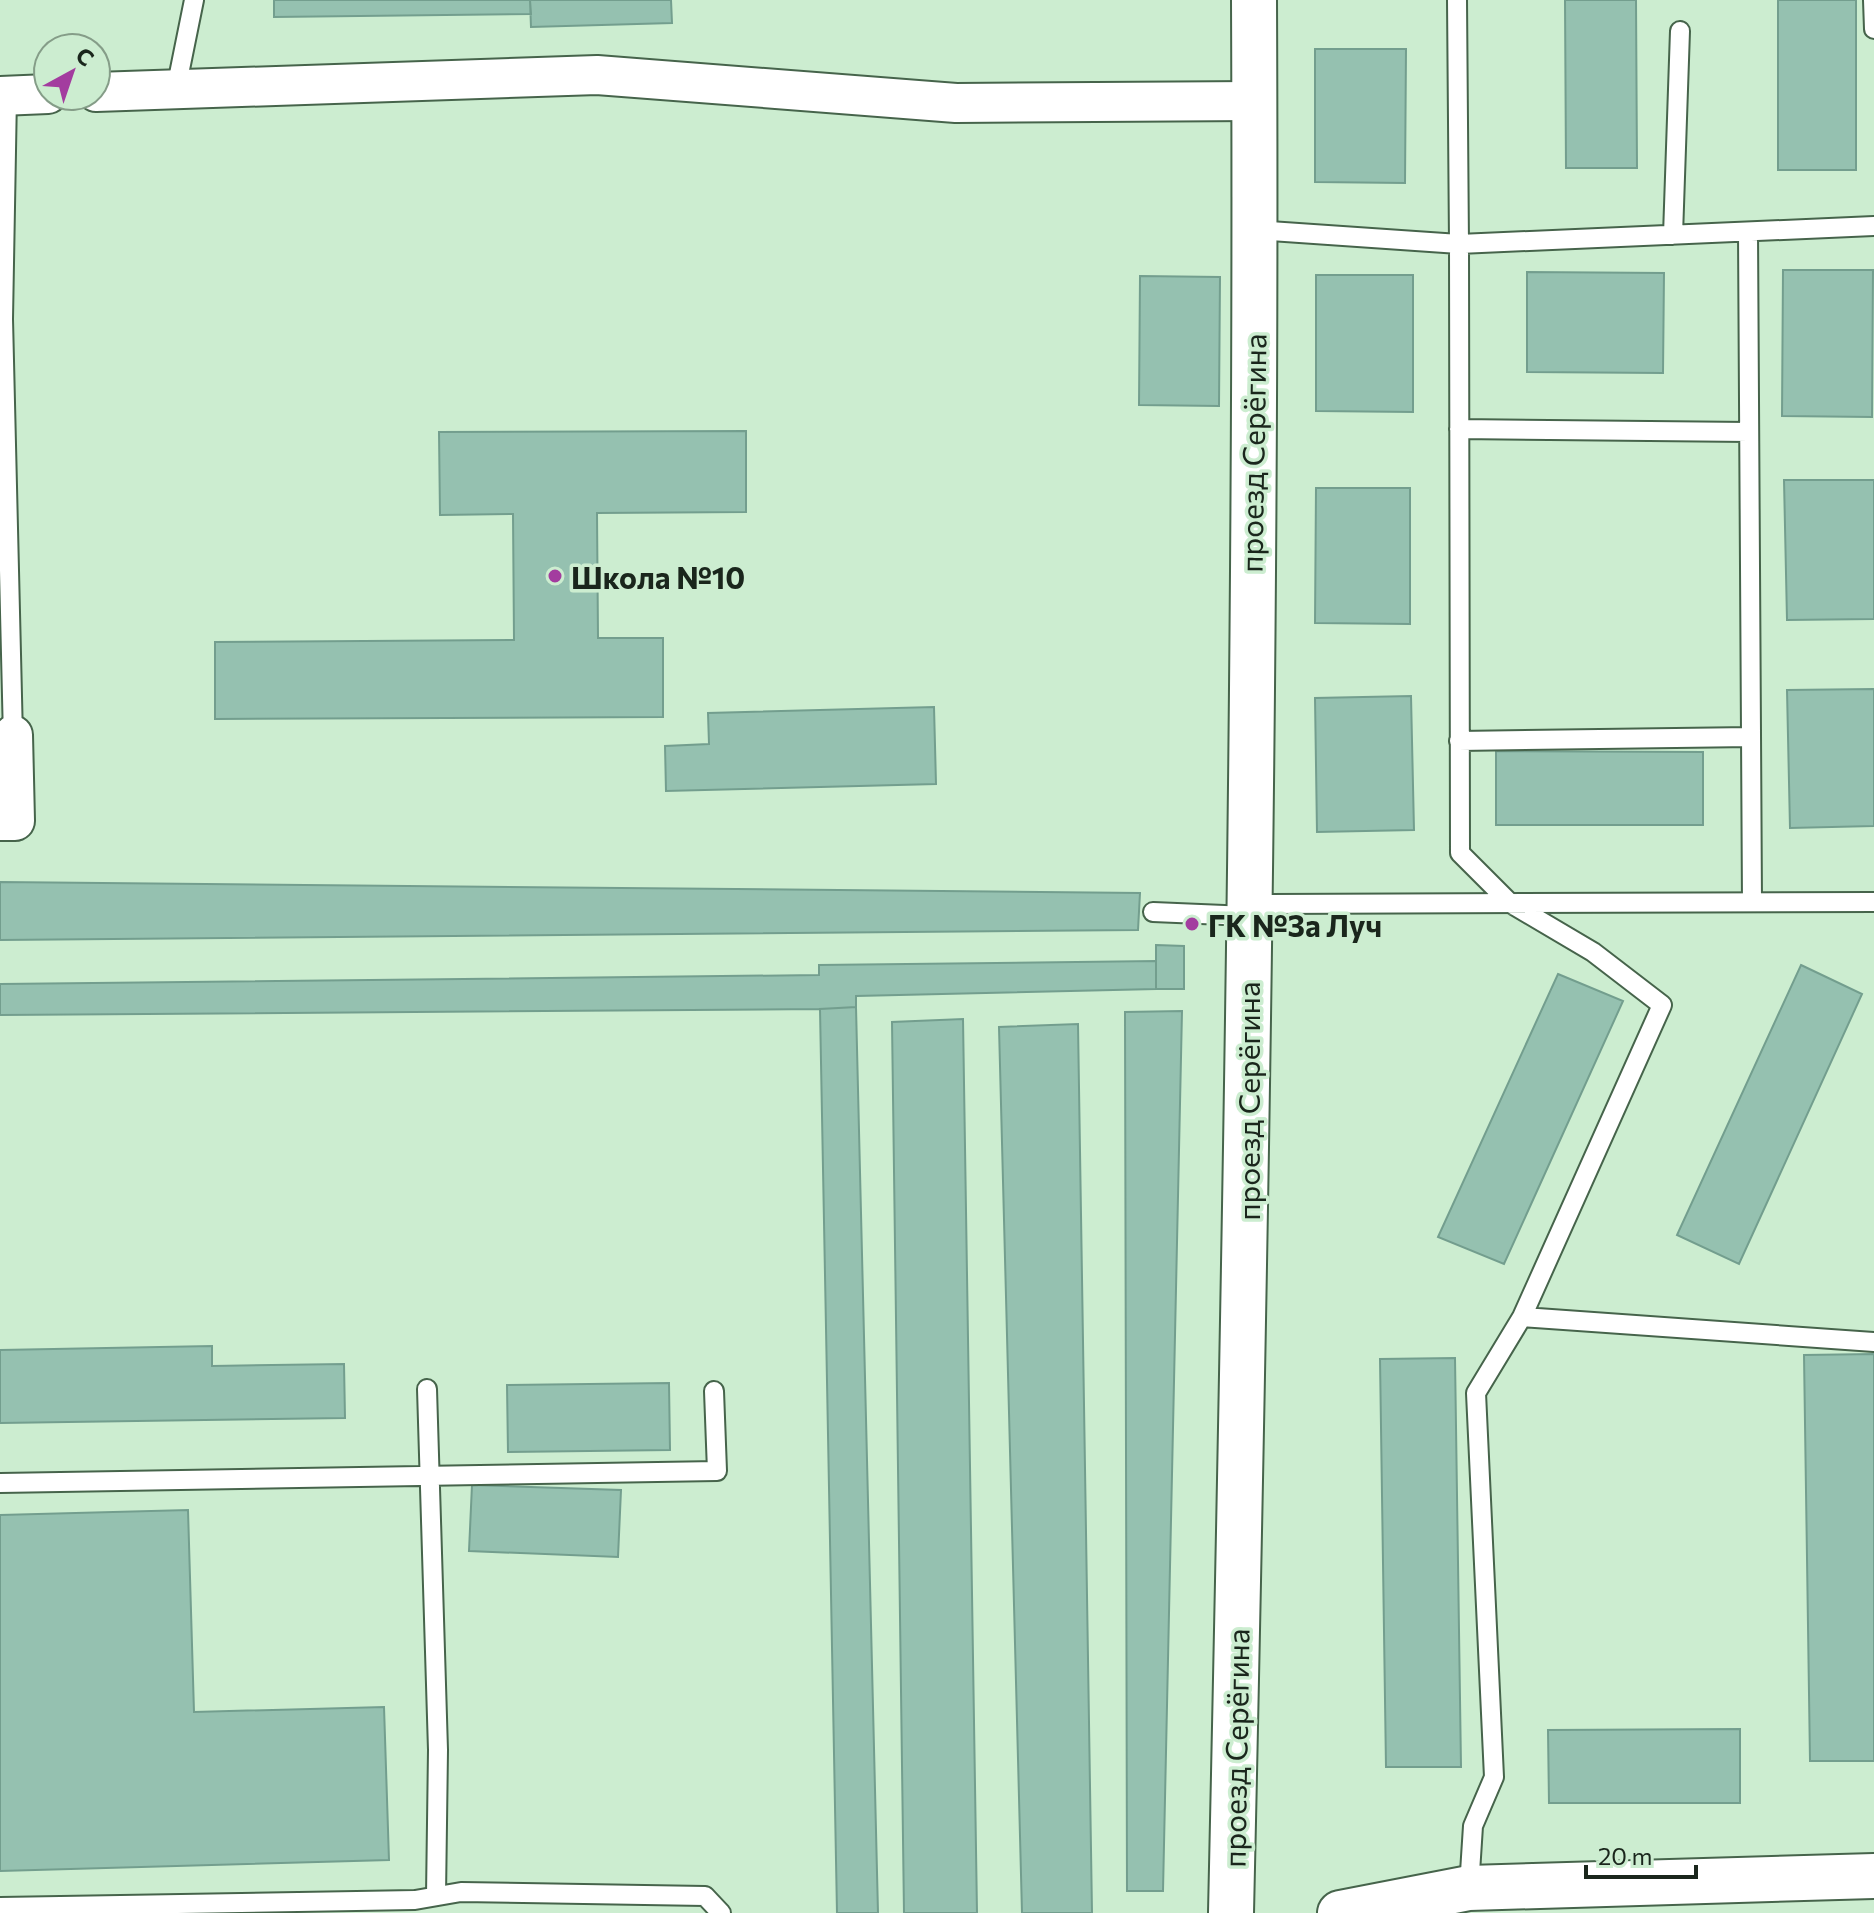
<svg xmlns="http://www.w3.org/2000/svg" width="1874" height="1913" viewBox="0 0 1874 1913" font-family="Commissioner,sans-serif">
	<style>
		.building { fill: #95c1b0; stroke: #739e8e; stroke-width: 2 }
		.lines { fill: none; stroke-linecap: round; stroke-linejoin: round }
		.lane-casing { stroke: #46644b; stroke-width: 22 }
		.street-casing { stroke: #46644b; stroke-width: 42 }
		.secondary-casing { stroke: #46644b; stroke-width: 48 }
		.lane { stroke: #fff; stroke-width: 18 }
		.street { stroke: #fff; stroke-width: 38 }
		.secondary { stroke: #fff; stroke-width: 44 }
		.poi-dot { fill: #a33c9f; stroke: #ccedd0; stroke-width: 3 }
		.labels { text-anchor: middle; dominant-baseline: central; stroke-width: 7; stroke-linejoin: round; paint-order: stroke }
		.street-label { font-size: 30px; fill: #1a261c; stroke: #ccedd0 }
		.poi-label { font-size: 30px; font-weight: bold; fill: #1a261c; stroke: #ccedd0; text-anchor: start }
	</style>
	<rect width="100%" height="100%" fill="#ccedd0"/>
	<!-- building -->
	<path class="building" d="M274,0h256l1,14 -257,3z
		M530,0h141l1,23 -141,4z
		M1565,0h71l1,168h-71z
		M1778,0h78v170h-78z
		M1315,49h91l-1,134 -90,-1z
		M1783,270h90l-1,147 -90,-1z
		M1527,272l137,1 -1,100 -136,-1z
		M1316,275h97v137l-97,-1z
		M1140,276l80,1 -1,129 -80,-1z
		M746,431v81l-149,1 1,125h65v79l-448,2v-77l299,-2 -1,-126 -73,1 -1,-83z
		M1784,480h90v139l-87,1z
		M1316,488h94v136l-95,-1z
		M1874,689v137l-84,2 -3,-138z
		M1411,696l3,134 -97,2 -2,-134z
		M934,707l2,77 -270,7 -1,-45 44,-2 -1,-31z
		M1496,751l207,1v73h-207z
		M0,882l1140,11 -2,37 -1138,10z
		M1156,945l28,1v43h-28z
		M1156,961v28l-300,7v11l-36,2 -820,6v-31l819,-9v-10z
		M1801,965l61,29 -123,270 -62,-29z
		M1558,974l65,27 -119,263 -66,-27z
		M856,1007l22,906h-41l-17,-904z
		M1182,1011l-19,880h-36l-2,-879z
		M963,1019l14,894h-73l-12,-891z
		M1078,1024l14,889h-70l-23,-886z
		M212,1346v20l132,-2 1,54 -345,5v-73z
		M1874,1354v407h-64l-6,-406z
		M1455,1358l6,409h-75l-6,-408z
		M669,1383l1,67 -162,2 -1,-67z
		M472,1485l149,5 -3,67 -149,-6z
		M188,1510l6,202 190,-5 5,153 -389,11v-356z
		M1740,1729v74h-191l-1,-73z"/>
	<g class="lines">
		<!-- lane casing -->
		<g class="lane-casing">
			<path id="lane" d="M1457,0l2,244 415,-18
				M1873,0l1,29
				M176,89l18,-89
				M7,95l-4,224 10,419
				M1254,230l205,14 1,609 50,50 83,49 69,53 -140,312 -46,76 18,384 -21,49 -4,62
				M1748,232l4,670
				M1673,235l7,-204
				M1459,429l290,3
				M1459,741l292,-4
				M1248,904l626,-2
				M1153,912l95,4
				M1522,1317l352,25
				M427,1389l11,361 -2,146
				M0,1483l717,-12 -3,-80
				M0,1907l415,-7 46,-8 244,4 16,17"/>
		</g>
		<!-- street casing -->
		<g class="street-casing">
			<path id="street" d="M96,92l501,-17 359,28 298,-2
				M0,96l48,-2
				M0,821h15l-2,-86"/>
		</g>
		<!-- secondary casing -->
		<g class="secondary-casing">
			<path id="secondary" d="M1231,1913c14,-637 26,-1275 23,-1913
				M1340,1913l129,-25 405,-12"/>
		</g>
		<!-- lane -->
		<use href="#lane" class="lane"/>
		<!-- street -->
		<use href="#street" class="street"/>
		<!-- secondary -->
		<use href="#secondary" class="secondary"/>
	</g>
	<!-- markers -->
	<g class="poi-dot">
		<circle cx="555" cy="576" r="8"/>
		<circle cx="1192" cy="924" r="8"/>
	</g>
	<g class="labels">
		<!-- street labels -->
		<g class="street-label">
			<text transform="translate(1252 453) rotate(-89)">проезд Серёгина</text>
			<text transform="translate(1247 1101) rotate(-90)">проезд Серёгина</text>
			<text transform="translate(1235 1748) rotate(-89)">проезд Серёгина</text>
		</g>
		<!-- poi labels -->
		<g class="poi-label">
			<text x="571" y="576">Школа №10</text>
			<text x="1208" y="924">ГК №3а Луч</text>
		</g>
	</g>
	<!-- north arrow -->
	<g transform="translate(72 72) rotate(40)"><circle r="38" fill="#ccedd0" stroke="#859d88" stroke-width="2"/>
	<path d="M0-6L14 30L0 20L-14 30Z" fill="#a33c9f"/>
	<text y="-12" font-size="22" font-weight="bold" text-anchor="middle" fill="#1a261c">С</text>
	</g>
	<!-- scale -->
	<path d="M1586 1865v12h110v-12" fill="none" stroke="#1a261c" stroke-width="4"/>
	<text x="1598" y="1865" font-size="24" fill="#1a261c" stroke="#ccedd0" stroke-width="6" paint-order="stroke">20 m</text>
</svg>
